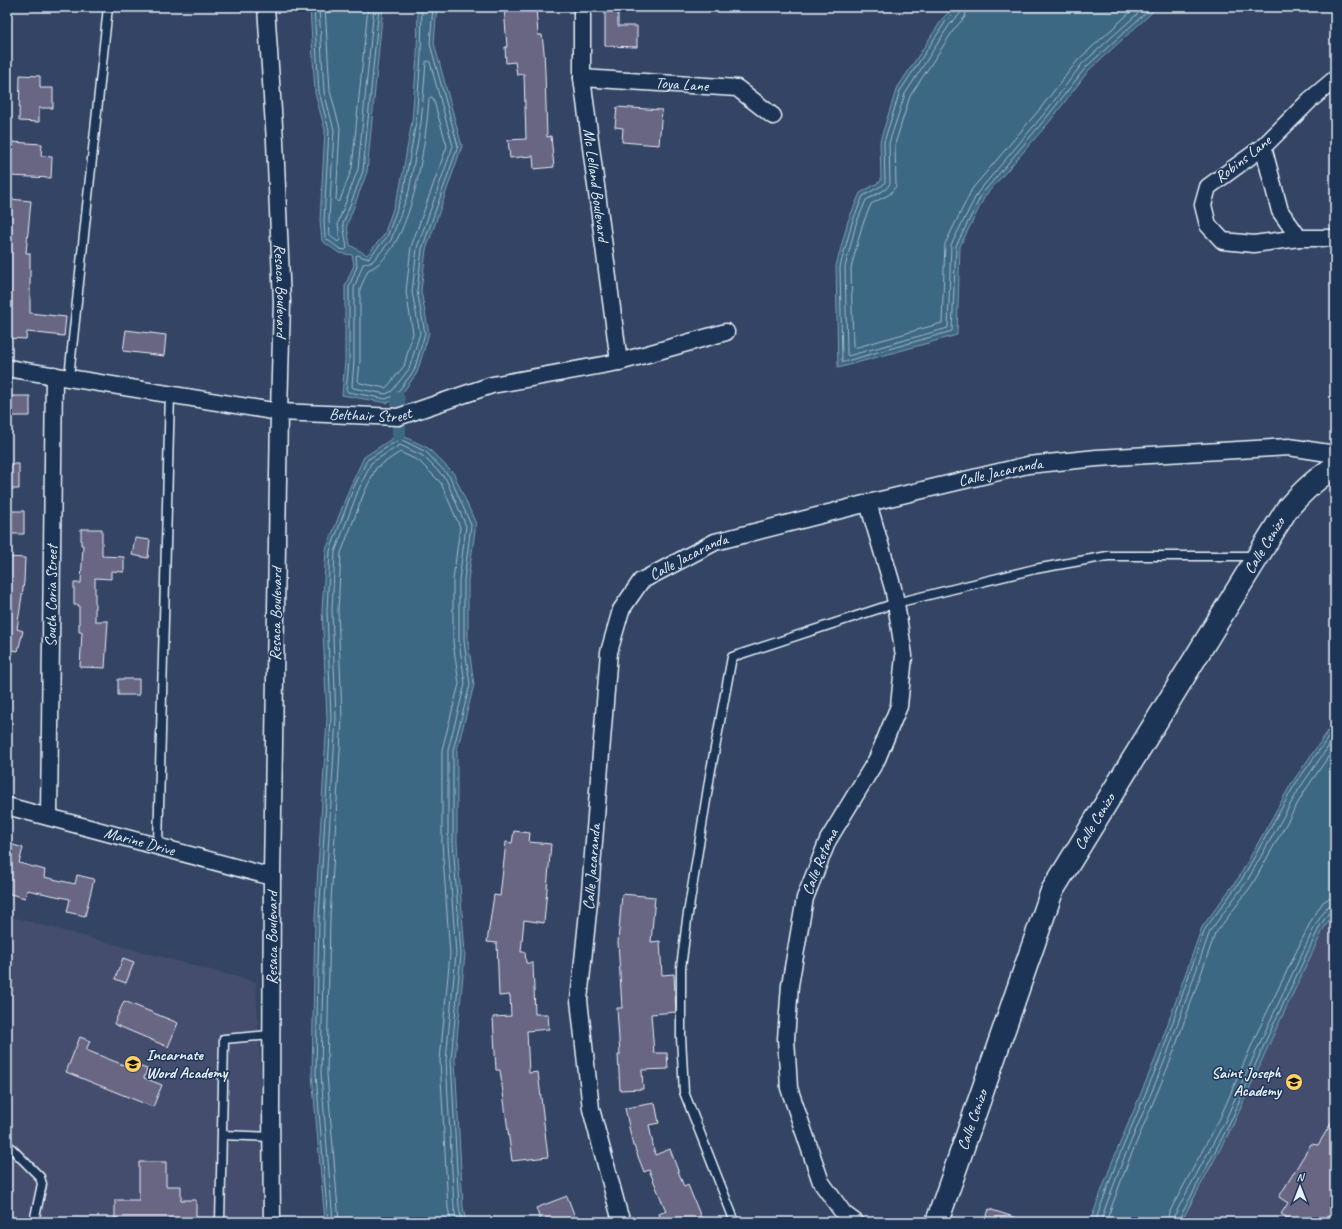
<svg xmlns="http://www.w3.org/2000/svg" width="1342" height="1229" viewBox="0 0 1342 1229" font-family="Caveat,sans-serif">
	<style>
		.built { fill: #444e6e }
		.water { fill: #3e6784; stroke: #829eb2 }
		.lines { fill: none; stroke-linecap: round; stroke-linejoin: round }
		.shore { stroke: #a4baca; stroke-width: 1 }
		.canal { stroke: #3e6784; stroke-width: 14 }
		.building { fill: #696684; stroke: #e8f1f8 }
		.lane-casing { stroke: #e8f1f8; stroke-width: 11 }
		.street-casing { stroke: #e8f1f8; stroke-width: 19 }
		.secondary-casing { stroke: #e8f1f8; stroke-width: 25 }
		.lane { stroke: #1d3557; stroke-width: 8 }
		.street { stroke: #1d3557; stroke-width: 16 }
		.secondary { stroke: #1d3557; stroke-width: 22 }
		.labels { text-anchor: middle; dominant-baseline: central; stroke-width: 3; stroke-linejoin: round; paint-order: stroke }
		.street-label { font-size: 16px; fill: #e8f1f8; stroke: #1d3557 }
		.poi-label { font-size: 16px; font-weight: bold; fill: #e8f1f8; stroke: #1d3557; text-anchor: start }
	</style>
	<rect width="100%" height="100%" fill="#344464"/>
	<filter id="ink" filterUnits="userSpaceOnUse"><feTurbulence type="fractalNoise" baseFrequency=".025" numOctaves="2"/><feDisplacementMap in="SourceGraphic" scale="8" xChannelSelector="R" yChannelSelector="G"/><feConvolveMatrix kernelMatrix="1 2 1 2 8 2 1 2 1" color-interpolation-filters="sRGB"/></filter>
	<g filter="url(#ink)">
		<!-- built -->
		<path class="built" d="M1335,910v312h-154l52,-97 38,-85 53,-112z
			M8,916l248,66 12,240h-261z"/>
		<!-- water -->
		<path class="water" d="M310,7h73l-16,165 -20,53 3,20 17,10 17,-20 16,-47 12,-67 5,-66 1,-48h19l-3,36 28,103 -36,104 -5,41 8,42 -12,40 -19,26 -11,4 -45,-8 3,-34v-75l9,-21 -2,-10 -13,-2 -17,-12 -2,-21 5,-90 -10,-37z
			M954,7h204l-69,63 -38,50 -66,76 -25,50 -3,89 -119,33 -2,-102 12,-45 12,-28 21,-12 -1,-40 16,-51 47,-72z
			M399,434l29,14 26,26 22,50 -8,56v61l6,44 -17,65v93l8,111 -10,105 8,148 3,15h-141l-13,-148 3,-156 12,-200 -5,-108 4,-60 24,-63 14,-30z
			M1335,721v189l-11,18 -53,112 -38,85 -52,97h-91l23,-62 43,-103 46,-130 37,-50 52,-93z"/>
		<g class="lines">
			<!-- shore -->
			<path class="shore" d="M314,7l5,85 10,38 -5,90 1,18 15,11 5,1 2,-2 -4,-24 20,-53 16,-164
				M319,7l5,85 10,38 -5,90 1,16 8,6 2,-2 -2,-17 20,-54 16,-162
				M325,7l5,84 10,37 -4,72 2,2 2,-2 12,-32 16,-161
				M422,7l-1,48 -5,67 -12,67 -17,48 -18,21h-4l-7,-3 -2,1 1,10 -8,21v75l-3,28 2,2 38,7 9,-4 19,-24 11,-38 -8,-42 5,-42 36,-103 -28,-102 3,-37
				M956,7v4l-10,10 -46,70 -16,51 1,40 -2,3 -20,11 -11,27 -12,44 2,93 1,2 109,-31 4,-85 26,-52 65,-77 39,-50 66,-60
				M961,7l-1,7 -10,10 -45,70 -16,49 1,41 -4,5 -20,11 -10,24 -11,43 2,87 1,2 100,-28 3,-83 27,-53 66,-78 38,-50 63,-57
				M967,7l-2,10 -10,11 -45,68 -15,48 1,42 -6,8 -19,10 -9,22 -11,42 2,78 1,2 88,-25 3,-79 27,-55 67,-79 39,-50 58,-53
				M427,61l3,1 23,84 -36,102 -5,44 8,41 -11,36 -17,22 -6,3 -33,-6 -1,-2 2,-25v-73l9,-24 10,-3 18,-21 18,-49 12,-68 5,-61z
				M431,97l2,1 14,48 -36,101 -5,45 7,41 -9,33 -16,20 -3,2 -25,-5 -2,-2 2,-20v-72l8,-19c44,-17 58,-129 61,-171z
				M328,1222l-12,-148 3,-156 12,-200 -4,-108 3,-59 23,-62 14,-29 33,-21 26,13 24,25 21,48 -7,55v61l6,44 -17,65v93l8,111 -10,106 8,147 3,15
				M333,1222l-12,-148 3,-156 12,-200 -4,-108 3,-58 23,-61 13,-28 29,-18 23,11 23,23 20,47 -7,54v61l6,43 -17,66v93l8,111 -10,106 8,148 3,14
				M339,1222l-12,-148 3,-156 12,-200 -4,-108 3,-57 23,-60 12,-25 24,-16 19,9 22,22 19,44 -7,53v62l6,42 -17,66v93l8,111 -10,106 8,148 3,14
				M1095,1222l22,-61 43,-102 45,-130 37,-50 52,-93 41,-58
				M1100,1222l22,-59 43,-103 45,-129 37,-50 52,-92 36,-52
				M1106,1222l21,-57 43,-103 45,-128 37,-49 52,-93 31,-45
				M1167,1222l2,-9 51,-95 37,-85 54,-112 12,-19 5,-3 7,-1
				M1173,1222l1,-6 51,-95 38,-85 53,-112 11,-17 8,-3
				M1178,1222l1,-3 51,-96 37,-85 53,-112 10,-15 5,-2"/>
			<!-- canal -->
			<path class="canal" d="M398,399v8
				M399,428v6"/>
		</g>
		<!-- building -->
		<path class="building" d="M504,7h32l2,28h4l2,16 1,21 2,65 4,-1 3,31 -20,2 -1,-13 -23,2 -2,-18 18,-1 -2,-65 -7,1 -2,-13 -9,1 -1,-16h2z
			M605,7h13v19h19v21l-32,-1z
			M20,75l20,1v12h13v20h-14v14l-20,-1z
			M617,107l45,3 -3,35 -37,-3 1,-14 -8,-1z
			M12,142l30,2 -1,12 11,1 -1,21 -41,-2z
			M10,199l21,2 -5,52h4v60l36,4 -2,19 -37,-4 -1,7 -19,-1v-110z
			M126,330l40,5 -2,21 -41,-5z
			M7,396h23v20h-23z
			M7,464h12v25h-12z
			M7,511h17v23h-17z
			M81,529h21v27l22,1v15l-13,-1v8l-16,-1v43h13l-3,47 -25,-1 2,-35h-3v-27h-5v-22h7l2,-38h-2z
			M135,538l15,2 -2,18 -16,-3z
			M7,557l18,1 -1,24 -7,47 6,2 -5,20 -11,-2z
			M118,679h21v16h-21z
			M514,831l16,2 -1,9 22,2 -7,79 -20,-3 -3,32h4l1,11h7l2,51h13l1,15 -22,2 2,42 9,-1 10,85 -36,4 -12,-91h-4l-3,-53 18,-1 -1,-21 -11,1 -2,-53 -10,-1 7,-47 6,1 6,-54 6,1z
			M7,843l16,5 -4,15 26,7 -1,7 31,7 2,-9 17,4 -9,37 -18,-4 3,-13 -43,-9 -2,8 -18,-5z
			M622,894l33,3 -4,45 9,-1 2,34 12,-1 2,38 -25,2 3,39h13l1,16 -26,1 1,19 -23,1 -2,-35h2l-3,-47h5l-4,-66z
			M123,958l11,4 -8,21 -11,-4z
			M124,1001l54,22 -10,24 -54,-23z
			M80,1037l10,4 -4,9 50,20 2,-4 9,3 -3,9 18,7 -9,22 -87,-35z
			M655,1103l4,20 -10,2 6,30 15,-6 14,38 4,-2 15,37h-41l-3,-8 7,-3 -17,-41 -5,2 -10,-26h-1l-8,-38z
			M1335,1117v105h-41l-13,-8 7,-11 -9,-6 32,-53 7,1z
			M139,1162h27v24h15v14h15v22h-81v-22h24z
			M567,1196l10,26h-36l-5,-14z
			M989,1209l34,11v2h-38z"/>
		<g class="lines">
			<!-- lane casing -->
			<g class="lane-casing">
				<path id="lane" d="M69,377l39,-370
					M158,845l12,-452
					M222,1135l49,2
					M7,1144l33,33 2,7 -8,38
					M220,1222l4,-183 47,-4
					M735,1222l-51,-130 -3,-55v-69l6,-48 23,-145 22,-118 164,-54 139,-34 73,-13h148"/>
			</g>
			<!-- street casing -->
			<g class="street-casing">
				<g id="street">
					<path id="s1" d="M266,7l9,134 7,161 -3,110 -7,465 -1,230 1,115"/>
					<path id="s2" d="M582,7v71l37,284"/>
					<path id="s3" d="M582,78l155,10 36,28"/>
					<path d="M1335,79l-25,21 -47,47 -55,40 -5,18 5,20 15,16 31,3 45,-6h36"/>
					<path d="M1263,147l17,64 19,27"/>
					<path id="s4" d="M7,368l272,44 119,5 94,-32 127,-23 107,-30"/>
					<path id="s5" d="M7,806l265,71"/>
					<path id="s6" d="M49,817l5,-442"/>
					<path id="s7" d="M623,1222l-4,-8 -28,-105 -12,-109 11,-108 19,-240 12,-42 20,-29 74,-39 153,-39 160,-38 69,-7 192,-11 46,7"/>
					<path id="s8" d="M855,1222l-11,-8 -23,-32 -32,-94 -3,-49 4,-54 15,-87 23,-58 49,-81 22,-53 5,-50 -8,-53 -3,-15 -25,-85"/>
				</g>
			</g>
			<!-- secondary casing -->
			<g class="secondary-casing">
				<g id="secondary">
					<path id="s9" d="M937,1222l115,-331 235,-382c15,-17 29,-31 48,-42"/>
				</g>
			</g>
			<!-- lane -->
			<use href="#lane" class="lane"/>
			<!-- street -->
			<use href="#street" class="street"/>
			<!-- secondary -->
			<use href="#secondary" class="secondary"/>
		</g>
	</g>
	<!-- icons -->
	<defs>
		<g id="school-disc" transform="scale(0.9)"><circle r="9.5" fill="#ffd166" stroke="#1d3557"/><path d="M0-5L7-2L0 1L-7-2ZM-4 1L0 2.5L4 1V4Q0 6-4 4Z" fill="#111"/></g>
	</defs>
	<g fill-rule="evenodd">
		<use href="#school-disc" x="133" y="1064"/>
		<use href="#school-disc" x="1294" y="1082"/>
	</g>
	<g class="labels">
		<!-- street labels -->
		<g class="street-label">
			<text stroke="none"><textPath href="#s3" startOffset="100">Toya Lane</textPath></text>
			<text transform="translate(1243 159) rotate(-38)">Robins Lane</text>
			<text stroke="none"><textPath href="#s2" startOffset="179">Mc Lelland Boulevard</textPath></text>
			<text stroke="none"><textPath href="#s1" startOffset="284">Resaca Boulevard</textPath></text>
			<text stroke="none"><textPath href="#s4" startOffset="367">Belthair Street</textPath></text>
			<text stroke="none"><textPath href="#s7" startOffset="1033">Calle Jacaranda</textPath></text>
			<text stroke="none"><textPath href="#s9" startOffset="756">Calle Cenizo</textPath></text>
			<text stroke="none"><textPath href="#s7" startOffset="709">Calle Jacaranda</textPath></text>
			<text stroke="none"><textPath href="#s6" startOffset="221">South Coria Street</textPath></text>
			<text transform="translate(276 614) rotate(-89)">Resaca Boulevard</text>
			<text stroke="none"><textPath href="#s9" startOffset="432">Calle Cenizo</textPath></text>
			<text stroke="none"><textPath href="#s5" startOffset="137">Marine Drive</textPath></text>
			<text stroke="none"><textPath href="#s8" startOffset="383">Calle Retama</textPath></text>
			<text stroke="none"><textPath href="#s7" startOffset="361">Calle Jacaranda</textPath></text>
			<text transform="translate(272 938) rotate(-90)">Resaca Boulevard</text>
			<text stroke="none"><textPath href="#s9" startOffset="108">Calle Cenizo</textPath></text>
		</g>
		<!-- poi labels -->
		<g class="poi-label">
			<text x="146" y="1055">Incarnate<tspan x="146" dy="18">Word Academy</tspan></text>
			<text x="1281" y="1073" text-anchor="end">Saint Joseph<tspan x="1281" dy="18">Academy</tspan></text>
		</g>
	</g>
	<!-- margin -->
	<rect width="1342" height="1229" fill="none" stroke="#1d3557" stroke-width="24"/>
	<rect x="12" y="12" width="1318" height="1205" fill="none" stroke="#e8f1f8" stroke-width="1.5" filter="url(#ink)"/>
	<!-- north arrow -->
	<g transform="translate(1300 1187)" stroke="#1d3557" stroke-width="3" paint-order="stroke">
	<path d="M0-3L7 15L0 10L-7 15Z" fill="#e8f1f8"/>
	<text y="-6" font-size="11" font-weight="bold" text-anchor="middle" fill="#e8f1f8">N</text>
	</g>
</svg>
